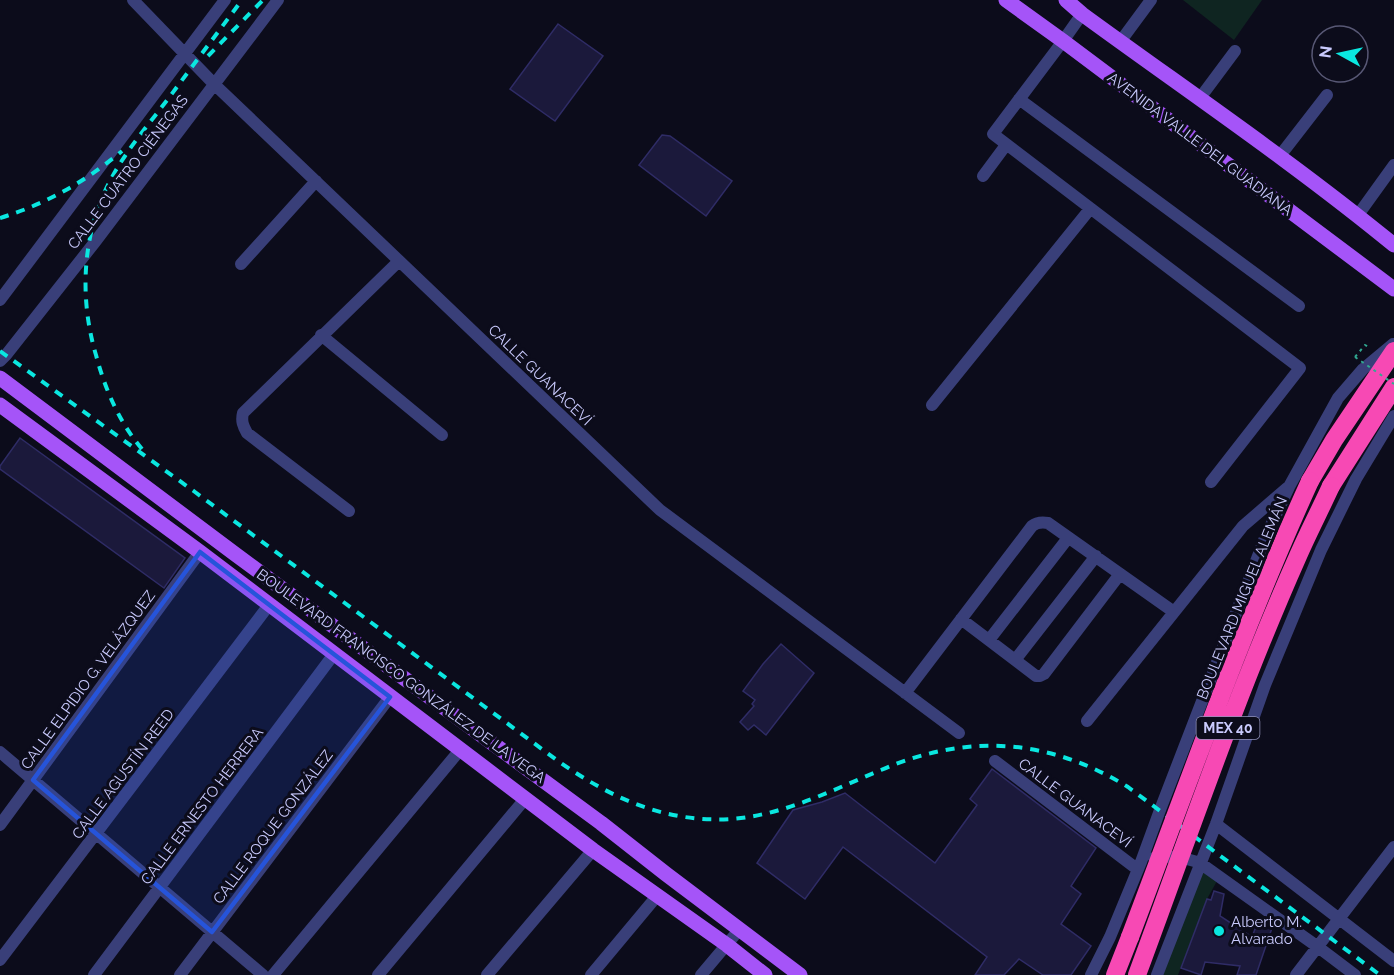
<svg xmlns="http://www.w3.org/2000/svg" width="1394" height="975" viewBox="0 0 1394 975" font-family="Raleway,sans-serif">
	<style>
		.green { fill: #0f2521 }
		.building { fill: #1b193b; stroke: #2f2c66; stroke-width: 1.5 }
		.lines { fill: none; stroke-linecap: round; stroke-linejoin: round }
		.path { stroke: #31a891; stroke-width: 2; stroke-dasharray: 3 4.5; stroke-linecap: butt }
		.minor { stroke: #393f79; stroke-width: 12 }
		.major { stroke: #a554f8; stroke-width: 15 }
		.highway { stroke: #f749b4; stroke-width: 18 }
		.rail { stroke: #0ae7e0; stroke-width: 4; stroke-dasharray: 9 8; stroke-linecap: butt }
		.path-bridge { stroke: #31a891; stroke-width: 2; stroke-dasharray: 3 4.5; stroke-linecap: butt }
		.highway-bridge { stroke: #f749b4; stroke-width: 18 }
		.marked { fill: #2654da; fill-opacity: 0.2; stroke: #2654da; stroke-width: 4.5; stroke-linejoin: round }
		.poi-dot { fill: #0ae7e0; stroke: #0c0c1b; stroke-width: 2 }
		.labels { text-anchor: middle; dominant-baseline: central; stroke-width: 6; stroke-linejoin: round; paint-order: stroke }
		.shield { fill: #0c0c1b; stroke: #9091b9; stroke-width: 1.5 }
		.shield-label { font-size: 14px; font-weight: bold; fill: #c9cafd }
		.street-label { font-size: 15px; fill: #c9cafd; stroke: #0c0c1b }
		.poi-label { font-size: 15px; fill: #c9cafd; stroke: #0c0c1b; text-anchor: start }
	</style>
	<rect width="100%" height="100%" fill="#0c0c1b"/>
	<!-- green -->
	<path class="green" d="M1183,0h79l-28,40z
		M1202,867l15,14 -10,18 -29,76h-19z"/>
	<!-- building -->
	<path class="building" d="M558,24l45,32 -48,65 -45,-32z
		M662,135l8,1 62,45 -26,35 -67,-51z
		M20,438l165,120 -21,30 -164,-119v-3z
		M781,644l33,29 -48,62 -12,-10 -6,5 -8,-8 14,-16 -2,-2 3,-4 -12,-9 20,-27z
		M992,769l104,79 -25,38 10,8 -20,30 30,22 -20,29h-28l-24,-16 -15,16h-29l12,-18 -144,-110 -38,52 -48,-36 36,-53 29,-8 23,-9 90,70 42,-58 -7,-6z
		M1214,891l10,3 -4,22 32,21 6,-16 15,4 -17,50h-19l3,-9 -35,-4 -4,13 -20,-7 26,-69 4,1z"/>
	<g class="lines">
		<!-- path -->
		<path class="path" d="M1355,357l10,-12 5,3"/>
		<!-- minor -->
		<path class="minor" d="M133,0l81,84 446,426 299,223
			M1082,14l-19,27 -70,93 307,234 -89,114
			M1120,42l31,-42
			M1200,98l35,-47
			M1019,99l280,207
			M1279,157l48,-62
			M983,176l23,-31
			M1358,215l36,-50
			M241,264l75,-83
			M0,300l225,-300
			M321,335l121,100
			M0,361l6,-6 89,-113 183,-242
			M932,405l158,-196
			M349,511l-102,-78c-4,-7 -6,-12 -4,-20l156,-152
			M961,619l75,57h4l4,-2 76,-100
			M989,640l79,-102
			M1015,660l81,-104
			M905,693l127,-167c5,-4 10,-4 16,-3l126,89
			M1087,721l156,-195 44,-38
			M0,752l263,223
			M995,761l142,108
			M1216,824l178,137
			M0,825l200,-273
			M1154,858c18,-3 29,-1 46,5l118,84 37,28
			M0,960l269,-355
			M94,975l240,-321
			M180,975l210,-278
			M273,975l187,-225
			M378,975l147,-176
			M487,975l106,-125
			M591,975l66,-79
			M701,975l38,-45
			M1091,975l19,-38 31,-75 19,-52 105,-272 25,-53 48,-87 25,-29 30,-25
			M1157,975l59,-151 49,-139 56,-135 35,-71 38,-63
			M1296,975l98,-128"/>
		<!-- major -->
		<path class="major" d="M1006,0l57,41 331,248
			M1066,0l16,14c104,76 212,149 312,231
			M0,378l235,176 366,269 65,51 134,101
			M0,405l200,147 393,298 134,95 38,30"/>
		<!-- highway -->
		<path class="highway" d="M1310,481l24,-41 60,-89
			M1331,486l63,-99
			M1115,975l15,-38"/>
		<!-- rail -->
		<path class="rail" d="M208,56l55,-56
			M0,218c46,-14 85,-36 122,-67
			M0,351l195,141 363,269c53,37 107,62 173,58 54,-4 101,-29 150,-49 86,-37 167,-32 247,17l252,188
			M142,449c-23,-27 -37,-60 -46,-94 -17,-57 -14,-121 14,-174 16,-31 40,-58 61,-86 23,-31 47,-63 71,-95"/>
		<!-- path-bridge -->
		<path class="path-bridge" d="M1355,357l39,27"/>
		<!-- highway-bridge -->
		<path class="highway-bridge" d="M1130,937c58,-153 112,-307 180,-456
			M1137,975c52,-140 100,-282 161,-419 10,-23 22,-46 33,-70"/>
	</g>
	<!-- marked area -->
	<path class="marked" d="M200,552l190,145 -178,235 -179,-152z"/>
	<!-- markers -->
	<circle class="poi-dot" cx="1219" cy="931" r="6"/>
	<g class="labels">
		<!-- shield labels -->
		<rect class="shield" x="1196.5" y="717" width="63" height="22" rx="4.5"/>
		<g class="shield-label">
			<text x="1228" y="728">MEX 40</text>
		</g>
		<!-- street labels -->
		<g class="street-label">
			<text transform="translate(1200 144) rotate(37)">AVENIDA VALLE DEL GUADIANA</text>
			<text transform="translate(128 172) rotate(-53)">CALLE CUATRO CIÉNEGAS</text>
			<text transform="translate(540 375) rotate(44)">CALLE GUANACEVÍ</text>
			<text transform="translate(1242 598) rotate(-68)">BOULEVARD MIGUEL ALEMÁN</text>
			<text transform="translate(401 676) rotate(36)">BOULEVARD FRANCISCO GONZÁLEZ DE LA VEGA</text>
			<text transform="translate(88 680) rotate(-54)">CALLE ELPIDIO G. VELÁZQUEZ</text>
			<text transform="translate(123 774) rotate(-53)">CALLE AGUSTÍN REED</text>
			<text transform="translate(1075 803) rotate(37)">CALLE GUANACEVÍ</text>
			<text transform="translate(202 806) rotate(-53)">CALLE ERNESTO HERRERA</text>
			<text transform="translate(273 827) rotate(-53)">CALLE ROQUE GONZÁLEZ</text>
		</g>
		<!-- poi labels -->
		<g class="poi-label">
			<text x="1231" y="922">Alberto M.<tspan x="1231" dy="17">Alvarado</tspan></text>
		</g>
	</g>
	<!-- north arrow -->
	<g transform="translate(1340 54) rotate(278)"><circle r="28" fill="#0c0c1b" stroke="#585875" stroke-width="1.5"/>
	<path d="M0-4.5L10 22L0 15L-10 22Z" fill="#0ae7e0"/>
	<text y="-9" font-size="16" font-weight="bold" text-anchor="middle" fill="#c9cafd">N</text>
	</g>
</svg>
